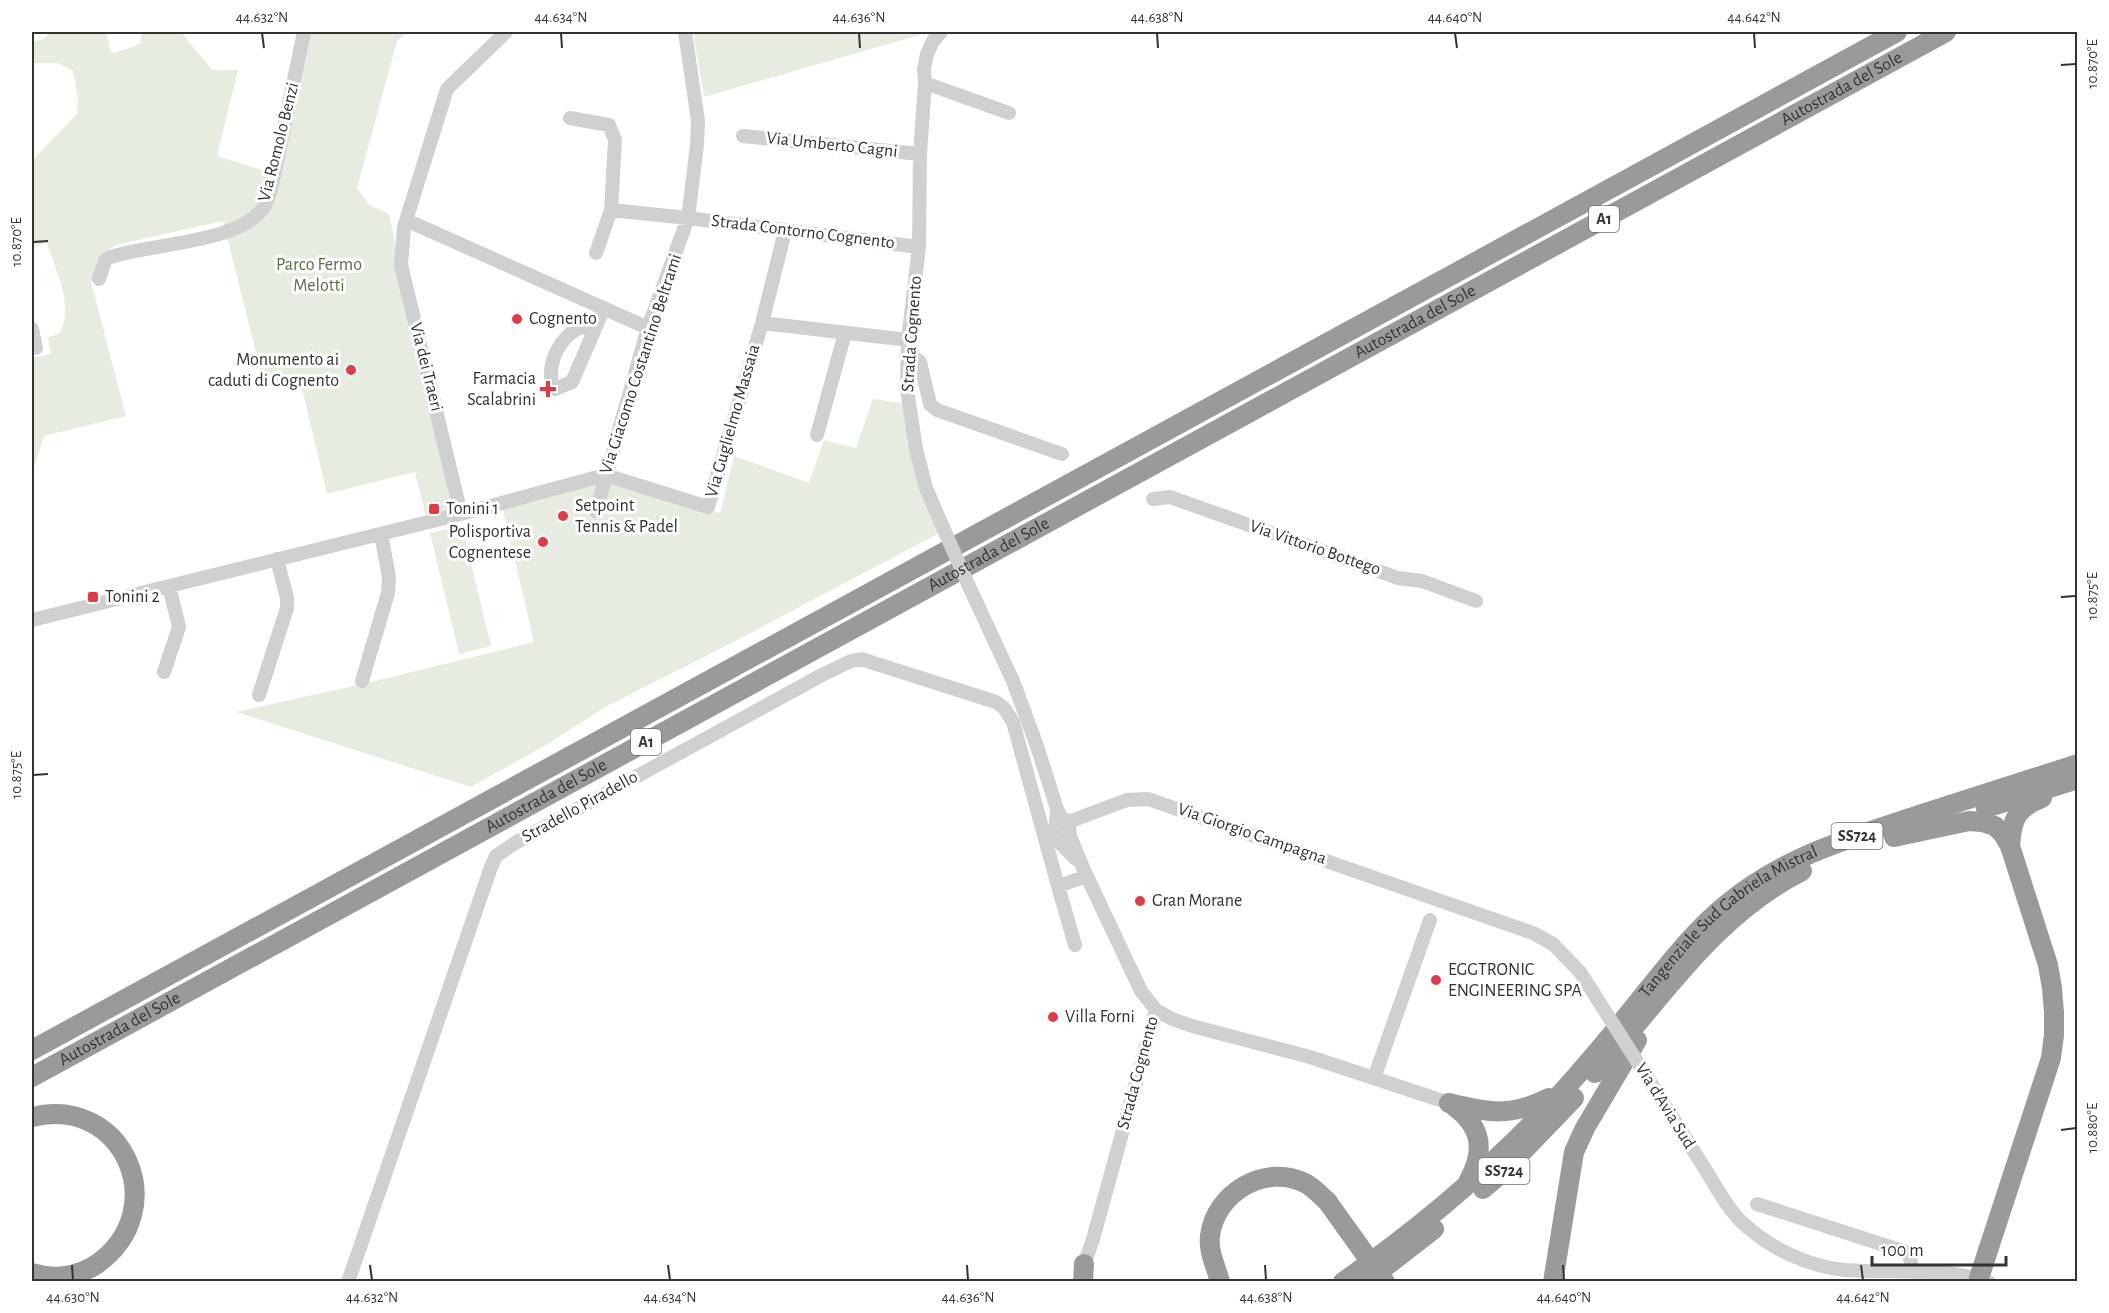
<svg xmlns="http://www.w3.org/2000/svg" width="2109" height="1313" viewBox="0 0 2109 1313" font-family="'Alegreya Sans',sans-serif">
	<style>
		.green { fill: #e6ecdf }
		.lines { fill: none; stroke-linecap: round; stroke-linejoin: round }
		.minor { stroke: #d0d0d0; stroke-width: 14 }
		.highway { stroke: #9a9a9a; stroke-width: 20 }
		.minor-bridge { stroke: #d0d0d0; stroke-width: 14 }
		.highway-bridge { stroke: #9a9a9a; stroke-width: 20 }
		.ticks { fill: none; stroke: #333; stroke-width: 2 }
		.poi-dot { fill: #e63946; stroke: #fff; stroke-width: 2 }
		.labels { text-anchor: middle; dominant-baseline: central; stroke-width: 6; stroke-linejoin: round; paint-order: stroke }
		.shield { fill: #fff; stroke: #707070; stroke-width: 1.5 }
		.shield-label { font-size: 16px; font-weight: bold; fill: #333 }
		.street-label { font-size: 18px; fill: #333; stroke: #fff }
		.park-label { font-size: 18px; fill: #56703f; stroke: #fff }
		.poi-label { font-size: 18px; fill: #333; stroke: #fff; text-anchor: start }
		.neatline { fill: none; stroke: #333; stroke-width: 2 }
		.ticks-label { font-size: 15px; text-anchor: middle; fill: #333 }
	</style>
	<rect width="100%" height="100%" fill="#fff"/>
	<!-- green -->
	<path class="green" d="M50,32h56l5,20 3,1 26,-9 2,-12h39l31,38h26l-21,86 58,18 33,-142h99l-10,9 -40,147 12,17 20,9 13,63 56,232 -32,8 -11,-45 -88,22 -28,-118 -35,9 -41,-164 -107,24 -16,11 -9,26 35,134 -82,20 -12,38v-116l19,-4 -3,-17 11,-3c16,-27 -3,-63 -12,-91l-15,3v-85l45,-47 1,-15 -5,-28 -15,-8h-26v-21l12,-3z
		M693,32h237l-226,65z
		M873,399l32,5 38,127 -221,117 -117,59 -56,36 -78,44 -235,-75 131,-29 167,-41 -33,-141 105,-26 114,38 14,-57 75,27 15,-43 32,8z
		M462,526l29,120 -32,8 -29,-121z"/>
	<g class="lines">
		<!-- minor -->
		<path class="minor" d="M941,32l-8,9 -6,13 -3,15 1,14 -5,71 -1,93 -11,93 -1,49 9,60 10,39 19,44
			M925,83l84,30
			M570,118l39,7 6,15 -4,70 -15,43
			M743,136l177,18
			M611,210l77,8 231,29
			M406,220l242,108
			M99,279l6,-18 3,-3c41,-15 131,-14 156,-51 6,-9 7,-20 10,-31l30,-144
			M762,323l146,17
			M32,329l4,19
			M594,329c-20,-9 -38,18 -42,35 -2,8 -1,16 0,23l3,2 17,-7 32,-74
			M908,359l7,-1 5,4 10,42 7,6 125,44
			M817,435l28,-102
			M605,475l103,32 54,-184 23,-92
			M1153,499l17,-2 228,81 24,3 54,20
			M596,511l52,-183 40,-110 9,-73 1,-24 -13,-89
			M461,514l-60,-249 3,-38 43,-138 59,-57
			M968,584l45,97 24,65 20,63 -2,24 2,7 19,19
			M32,620l429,-106 144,-39
			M164,672l15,-45 -10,-41
			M362,681l26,-88 1,-16 -8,-43
			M259,695l28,-87v-10l-10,-39
			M1057,809l5,10 9,2 56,-21 21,-1 385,134 20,11 27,28
			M1071,821l-2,5 1,10 13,32 58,123 15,19 16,9 20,7 118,31 139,46
			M1075,945l-17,-59 29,-10
			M1374,1078l56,-158
			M1654,1088c17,27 34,54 51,81 12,19 23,41 40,56 27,24 62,41 99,45 47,4 99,-4 145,12
			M1757,1204l152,49 4,19
			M1082,1271l11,-32 63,-229
			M348,1282l143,-415 5,-11 19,-13 307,-168 29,-14 10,-2 135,43 8,6 9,14 45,164"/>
		<!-- highway -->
		<g class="highway">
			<path d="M1986,808l92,-29"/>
			<path d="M1894,837l75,-16 13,1 13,4 8,8 7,12 38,119 4,23 2,25v22l-3,23 -72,220"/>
			<path d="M2010,846c2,-27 6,-38 32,-48"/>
			<path d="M32,1050l1865,-1018"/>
			<path d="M1595,1073c65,-72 118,-157 207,-202"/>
			<path id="s1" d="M32,1077l1914,-1045"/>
			<path d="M1449,1103c40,10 62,14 100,-5"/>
			<path d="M1454,1106c29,22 31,45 14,76"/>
			<path d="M32,1117c91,-23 142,92 65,147 -19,13 -43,16 -65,9"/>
			<path d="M1483,1189l20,-17 71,-74"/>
			<path d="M1367,1281l67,-52"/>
			<path d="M1083,1282l1,-18"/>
			<path d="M1220,1282c-4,-16 -12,-30 -10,-46 5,-43 55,-73 95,-53 8,4 15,12 22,18"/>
			<path id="s2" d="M1343,1282c80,-56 154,-119 220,-191 29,-32 56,-65 83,-99 25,-31 50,-63 81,-88 56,-47 125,-67 192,-89 53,-17 106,-34 159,-51"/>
			<path d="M1553,1282l21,-130 11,-24 52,-88"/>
		</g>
		<!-- minor-bridge -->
		<path class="minor-bridge" d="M945,532l23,52
			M1580,972l74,116"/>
		<!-- highway-bridge -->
		<path class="highway-bridge" d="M1327,1201l58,81"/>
	</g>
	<!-- ticks -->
	<path class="ticks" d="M262,33l2,15M561,33l1,15M859,33l1,15M1157,33l1,15M1455,33l2,15M1754,33l1,15M2061,65l15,-1M33,242l15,-1M2061,597l15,-1M33,775l15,-1M2061,1130l15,-2M72,1265l1,15M370,1265l2,15M668,1265l2,15M967,1265l1,15M1265,1265l1,15M1563,1265l1,15M1861,1265l2,15"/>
	<!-- markers -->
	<g class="poi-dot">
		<circle cx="517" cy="319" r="6"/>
		<circle cx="351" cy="370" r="6"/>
		<path d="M545 380h6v6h6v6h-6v6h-6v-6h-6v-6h6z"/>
		<rect x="428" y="503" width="12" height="12" rx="3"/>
		<circle cx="563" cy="516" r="6"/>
		<circle cx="543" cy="542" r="6"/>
		<rect x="87" y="591" width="12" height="12" rx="3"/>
		<circle cx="1140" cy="901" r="6"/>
		<circle cx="1436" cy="980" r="6"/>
		<circle cx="1053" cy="1017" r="6"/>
	</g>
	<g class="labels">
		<!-- shield labels -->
		<g class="shield">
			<rect x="1589" y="206" width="30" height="26" rx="4.5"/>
			<rect x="631" y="729" width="30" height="26" rx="4.5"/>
			<rect x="1831.5" y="823" width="51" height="26" rx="4.5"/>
			<rect x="1478.5" y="1158" width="51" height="26" rx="4.5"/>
		</g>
		<g class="shield-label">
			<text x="1604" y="219">A1</text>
			<text x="646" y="742">A1</text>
			<text x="1857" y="836">SS724</text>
			<text x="1504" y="1171">SS724</text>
		</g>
		<!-- street labels -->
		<g class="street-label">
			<text stroke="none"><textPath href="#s1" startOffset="2062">Autostrada del Sole</textPath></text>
			<text transform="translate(279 142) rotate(-76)">Via Romolo Benzi</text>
			<text transform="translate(832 145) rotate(6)">Via Umberto Cagni</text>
			<text transform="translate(803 232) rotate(7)">Strada Contorno Cognento</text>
			<text stroke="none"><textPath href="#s1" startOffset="1576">Autostrada del Sole</textPath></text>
			<text transform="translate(912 334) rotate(-86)">Strada Cognento</text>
			<text transform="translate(641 364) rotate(-72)">Via Giacomo Costantino Beltrami</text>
			<text transform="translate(426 367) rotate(76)">Via dei Traeri</text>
			<text transform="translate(733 421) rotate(-74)">Via Guglielmo Massaia</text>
			<text transform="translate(1315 548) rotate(19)">Via Vittorio Bottego</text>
			<text stroke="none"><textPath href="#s1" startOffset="1090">Autostrada del Sole</textPath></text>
			<text stroke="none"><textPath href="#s1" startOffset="586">Autostrada del Sole</textPath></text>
			<text transform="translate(580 807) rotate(-29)">Stradello Piradello</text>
			<text transform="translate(1252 834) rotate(19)">Via Giorgio Campagna</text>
			<text stroke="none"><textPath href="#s2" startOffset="531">Tangenziale Sud Gabriela Mistral</textPath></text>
			<text stroke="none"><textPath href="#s1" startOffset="100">Autostrada del Sole</textPath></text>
			<text transform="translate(1138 1073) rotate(-75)">Strada Cognento</text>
			<text transform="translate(1665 1106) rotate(58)">Via d'Avia Sud</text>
		</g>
		<!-- park labels -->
		<g class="park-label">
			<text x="319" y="265">Parco Fermo<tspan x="319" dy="21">Melotti</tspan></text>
		</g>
		<!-- poi labels -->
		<g class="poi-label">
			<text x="529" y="319">Cognento</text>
			<text x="339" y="360" text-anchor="end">Monumento ai<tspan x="339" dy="21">caduti di Cognento</tspan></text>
			<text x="536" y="379" text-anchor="end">Farmacia<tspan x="536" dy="21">Scalabrini</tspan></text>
			<text x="575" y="506">Setpoint<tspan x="575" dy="21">Tennis &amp; Padel</tspan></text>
			<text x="446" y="509">Tonini 1</text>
			<text x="531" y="532" text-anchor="end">Polisportiva<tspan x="531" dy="21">Cognentese</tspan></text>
			<text x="105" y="597">Tonini 2</text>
			<text x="1152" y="901">Gran Morane</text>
			<text x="1448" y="970">EGGTRONIC<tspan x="1448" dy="21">ENGINEERING SPA</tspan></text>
			<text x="1065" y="1017">Villa Forni</text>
		</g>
	</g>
	<!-- border -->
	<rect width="2109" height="1313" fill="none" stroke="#ffffff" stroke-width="66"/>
	<!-- scale -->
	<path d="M1872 1256v9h134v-9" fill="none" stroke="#333333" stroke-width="3"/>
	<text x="1881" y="1256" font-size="18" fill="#333333" stroke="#ffffff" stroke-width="4.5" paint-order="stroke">100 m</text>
	<rect x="33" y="33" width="2043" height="1247" class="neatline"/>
	<g class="ticks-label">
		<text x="262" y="22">44.632°N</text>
		<text x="561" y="22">44.634°N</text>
		<text x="859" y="22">44.636°N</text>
		<text x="1157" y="22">44.638°N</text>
		<text x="1455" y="22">44.640°N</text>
		<text x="1754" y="22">44.642°N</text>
		<text transform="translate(2092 64) rotate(-90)" y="5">10.870°E</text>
		<text transform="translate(16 242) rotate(-90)" y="5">10.870°E</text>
		<text transform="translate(2092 596) rotate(-90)" y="5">10.875°E</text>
		<text transform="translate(16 775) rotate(-90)" y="5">10.875°E</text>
		<text transform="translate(2092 1128) rotate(-90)" y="5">10.880°E</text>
		<text x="73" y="1302">44.630°N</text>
		<text x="372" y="1302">44.632°N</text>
		<text x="670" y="1302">44.634°N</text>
		<text x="968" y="1302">44.636°N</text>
		<text x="1266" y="1302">44.638°N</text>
		<text x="1564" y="1302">44.640°N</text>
		<text x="1863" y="1302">44.642°N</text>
	</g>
</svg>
